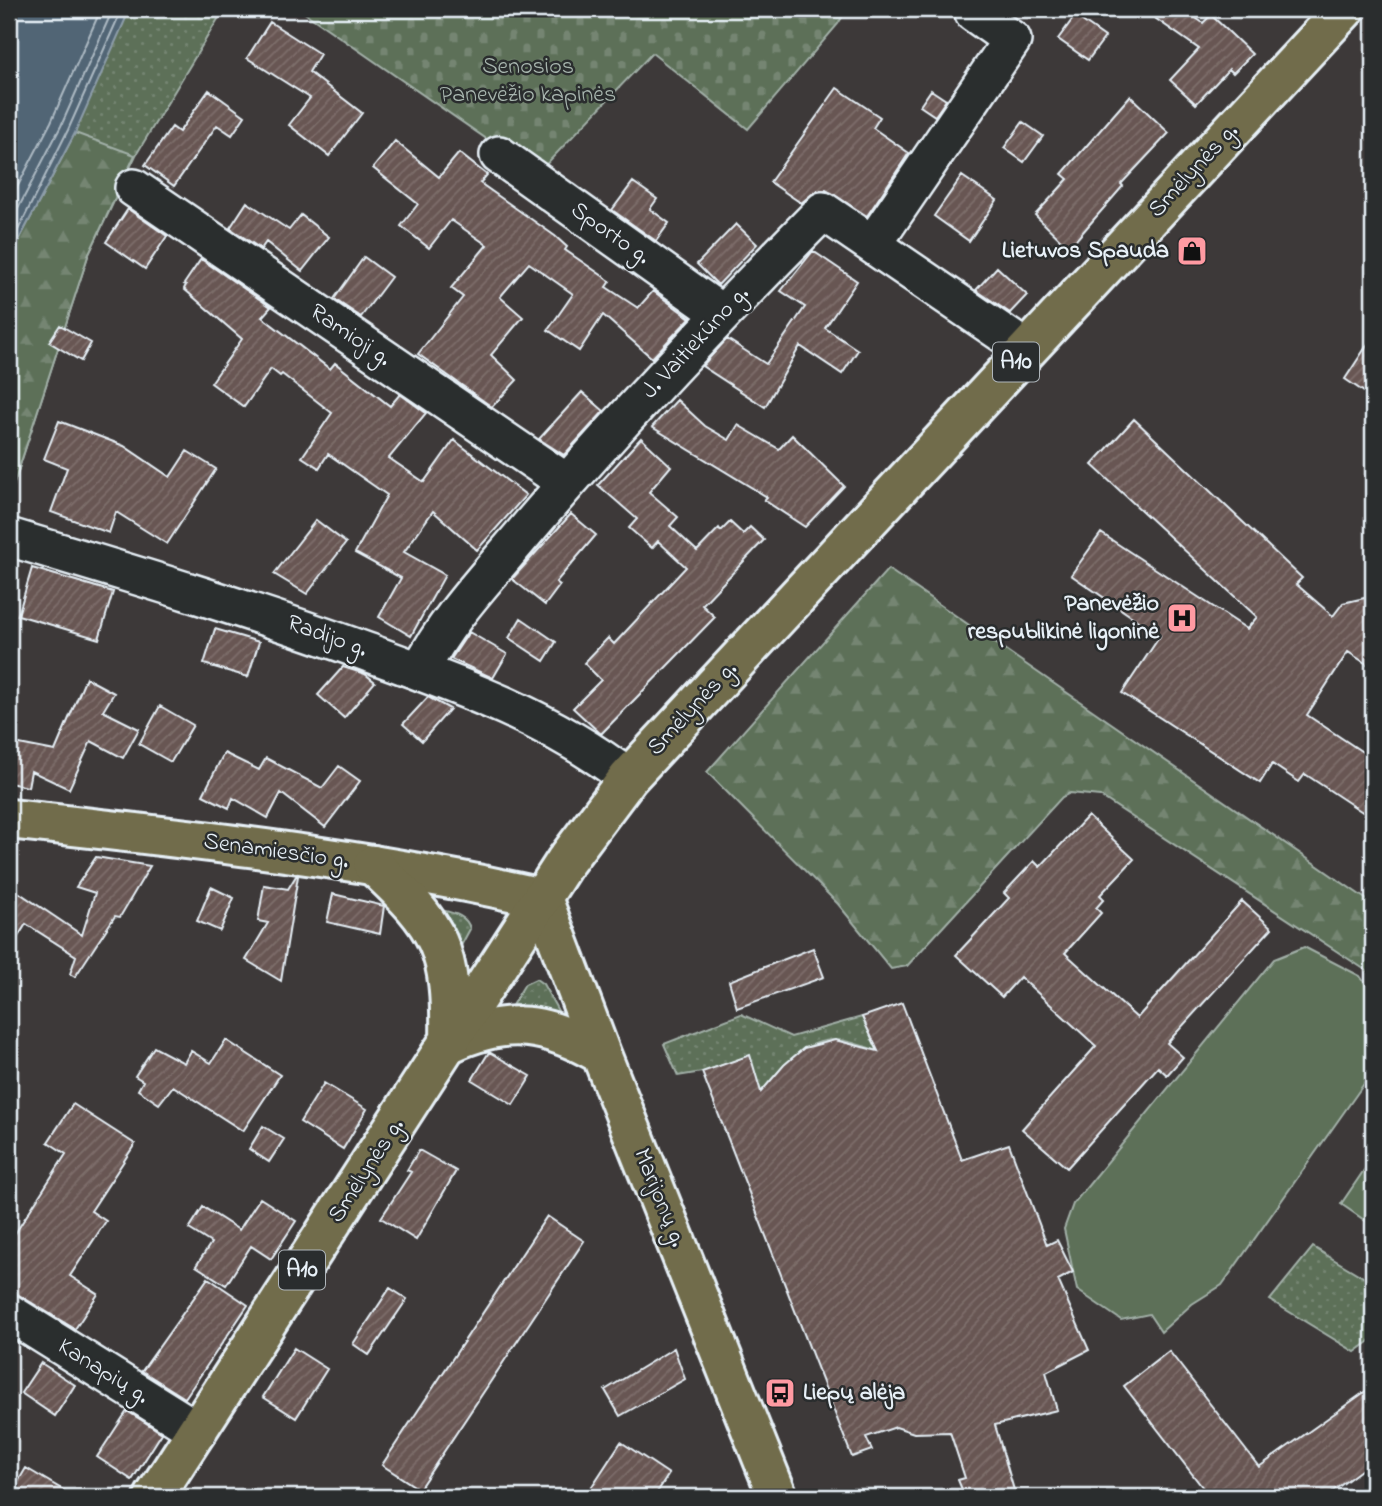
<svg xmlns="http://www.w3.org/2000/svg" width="1382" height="1506" viewBox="0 0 1382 1506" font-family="'Indie Flower',sans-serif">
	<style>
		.grass { fill: url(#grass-dots); stroke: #a2b0a8; stroke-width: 2 }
		.forest { fill: url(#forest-firs); stroke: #a2b0a8; stroke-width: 2 }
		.cemetery { fill: url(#cemetery-stones); stroke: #a2b0a8; stroke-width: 2 }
		.garden { fill: #5d7059; stroke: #a2b0a8; stroke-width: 2 }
		.water { fill: #516574; stroke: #8d9da9; stroke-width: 2 }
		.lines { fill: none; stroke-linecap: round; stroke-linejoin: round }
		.shore { stroke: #acb9c3; stroke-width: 2 }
		.building { fill: url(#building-hatch); stroke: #e8f1f8; stroke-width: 2 }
		.minor-casing { stroke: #e8f1f8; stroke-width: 42 }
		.major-casing { stroke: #e8f1f8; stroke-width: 44 }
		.highway-casing { stroke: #e8f1f8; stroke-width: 44 }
		.minor { stroke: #2a2d2e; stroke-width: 37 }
		.major { stroke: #716c4b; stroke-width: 38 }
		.highway { stroke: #716c4b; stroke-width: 38 }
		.labels { text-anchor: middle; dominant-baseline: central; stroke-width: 5; stroke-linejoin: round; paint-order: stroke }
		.shield { fill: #2a2d2e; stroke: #afb6bb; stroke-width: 2 }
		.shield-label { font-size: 23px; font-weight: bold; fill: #e8f1f8 }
		.park-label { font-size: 24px; fill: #a9b7b0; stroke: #2a2d2e }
		.street-label { font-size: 24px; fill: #e8f1f8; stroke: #2a2d2e }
		.poi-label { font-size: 24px; font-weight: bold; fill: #e8f1f8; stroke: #2a2d2e; text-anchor: end }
	</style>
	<defs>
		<pattern id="grass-dots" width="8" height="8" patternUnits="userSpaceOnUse" patternTransform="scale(1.75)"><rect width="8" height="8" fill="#5d7059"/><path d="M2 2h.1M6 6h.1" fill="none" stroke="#748572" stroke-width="1.8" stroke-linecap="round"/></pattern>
		<pattern id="forest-firs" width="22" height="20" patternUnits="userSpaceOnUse" patternTransform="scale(1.75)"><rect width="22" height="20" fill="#5d7059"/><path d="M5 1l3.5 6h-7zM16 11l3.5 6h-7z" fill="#748572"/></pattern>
		<pattern id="cemetery-stones" width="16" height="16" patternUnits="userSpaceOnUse" patternTransform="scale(1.75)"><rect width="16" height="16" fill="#5d7059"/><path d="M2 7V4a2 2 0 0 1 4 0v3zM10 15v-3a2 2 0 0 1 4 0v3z" fill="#748572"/></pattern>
		<pattern id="building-hatch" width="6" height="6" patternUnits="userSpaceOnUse" patternTransform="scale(1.75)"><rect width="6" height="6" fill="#685653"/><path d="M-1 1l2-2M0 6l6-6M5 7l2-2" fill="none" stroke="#7e6f6c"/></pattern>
	</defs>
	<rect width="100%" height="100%" fill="#3d3939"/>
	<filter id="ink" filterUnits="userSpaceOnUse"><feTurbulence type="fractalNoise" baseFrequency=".0143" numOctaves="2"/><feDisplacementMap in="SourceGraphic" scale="14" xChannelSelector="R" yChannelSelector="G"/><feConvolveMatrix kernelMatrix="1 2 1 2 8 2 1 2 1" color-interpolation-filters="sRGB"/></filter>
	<g filter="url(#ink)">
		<!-- grass -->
		<path class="grass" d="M9,9h215l-88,146 -48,101 -79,243z
			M434,908c13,4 33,5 36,21l-13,24z
			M536,979l7,5 18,32 -53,-4 17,-28z
			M741,1014l50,23 71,-20 16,34c-13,-4 -29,-11 -43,-11 -33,0 -55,29 -74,52l-12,-36 -47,16 -24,4 -14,-32z
			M1313,1247l60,36v56l-18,13 -85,-52z"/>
		<!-- forest -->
		<path class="forest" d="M75,133l60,22 -47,101 -79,243v-231l10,-28z
			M888,569l485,335v71l-273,-179 -30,-3 -8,4 -155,169 -16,3 -53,-65 -131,-132z"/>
		<!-- cemetery -->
		<path class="cemetery" d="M299,9h548l-9,15 -90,105 -96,-76 -115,121z"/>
		<!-- garden -->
		<path class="garden" d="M1304,947l56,29 13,19v76l-151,214 -30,19 -31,28 -12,-18 -28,6 -44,-30 -13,-61 9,-25 201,-245z
			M1373,1157v69l-32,-22z"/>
		<!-- water -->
		<path class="water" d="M10,9h120l-55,124 -56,107 -10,28z"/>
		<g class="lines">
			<!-- shore -->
			<path class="shore" d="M9,203l42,-81 50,-113
				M9,226l52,-100 52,-117
				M9,248l59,-118 54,-121"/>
		</g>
		<!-- building -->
		<path class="building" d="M1142,9h41l20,14 8,-8 41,39 -19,19 -4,-4 -33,35 -26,-24 29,-31z
			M1075,16l30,21 -17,23 -30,-21z
			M270,22l50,32 -11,18 53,41 -33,43 -40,-31 21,-27 -63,-40z
			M837,88l43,29 -7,11 36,25 -42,63 -41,-26 -10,1 -15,12 -31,-21z
			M209,90l36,26 -13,19 -15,-10 -43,61 -29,-21 27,-38 7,5z
			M931,90l15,10 -11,16 -15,-10z
			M1130,96l39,37 -48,51 2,2 -54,62 -34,-33 33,-36 -6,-5z
			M1023,122l20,14 -19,26 -20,-14z
			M395,141l44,36 20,-24 28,22 -7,8 75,53 12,11 -2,3 45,31 -4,6 32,21 15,-17 37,27 -38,40 -49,-43 -24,36 -31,-21 25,-36 -44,-31 -29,34 23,20 -32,38 26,25 -25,27 -74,-53 45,-57 -12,-9 36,-43 -36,-25 -22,28 -28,-22 17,-22 -45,-36z
			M962,176l35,24 -28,41 -35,-25z
			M633,182l24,17 -7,10 19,14 -13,18 -44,-31z
			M247,202l42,28 12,-15 28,22 -27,34 -36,-29 -5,7 -31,-21z
			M128,209l39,27 -22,33 -39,-27z
			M736,224l21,20 -39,41 -21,-21z
			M813,251l44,30 -32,47 33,22 -16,24 -42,-28 -35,61 -63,-41 25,-27 39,25 39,-57 -24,-16z
			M364,257l27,20 -30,40 -27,-18z
			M201,259l70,48 -9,10 68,52 5,-6 55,43 10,-12 26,19 -37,45 35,24 30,-42 72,55 -49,55 -44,-39 -29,41 41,23 -34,61 -32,-19 22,-39 -46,-25 32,-58 -59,-41 -9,14 -17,-11 30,-44 -50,-39 -2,2 -9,-7 -27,38 -33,-24 31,-44 -58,-50 2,-4 -2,-1z
			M997,267l30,28 -17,18 -34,-23z
			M60,325l31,18 -10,18 -32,-19z
			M1373,336v62l-28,-19z
			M582,392l22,19 -40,44 -25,-16z
			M677,400l28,26 24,14 9,-15 41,24 13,-14 52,51 -39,41 -41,-27 3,-3 -115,-70z
			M1134,419l168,159 -6,6 37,32 10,-13 30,-7v72l-25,-16 -41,63 66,44v60l-68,-45 -6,8 -27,-18 -12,19 -138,-90 38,-57 -89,-61 30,-42 146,96 10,-12 -165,-152z
			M59,421l65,25 46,31 17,-26 29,18 -49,75 -51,-32 -7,21 -58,-21 16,-44 -23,-9z
			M641,438l30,28 -22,26 29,25 -8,9 27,25 22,-23 2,3 9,-9 13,12 7,-7 14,13 -62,65 13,12 -114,117 -28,-26 28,-28 -17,-17 24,-25 6,6 72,-77 -28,-26 -6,7 -23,-20 8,-9 -39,-34z
			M571,514l25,21 -40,47 4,3 -15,20 -33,-26z
			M316,520l30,23 -39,51 -33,-20z
			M32,568l81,24 -14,47 -81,-24z
			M521,618l35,24 -12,19 -35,-23z
			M215,629l44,13 -11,35 -44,-13z
			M469,632l38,22 -14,24 -42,-19z
			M343,667l22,7 10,8 -31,36 -26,-23z
			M86,678l28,15 -11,18 36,18 -16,29 -32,-17 -22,48 -38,-18 -3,16 -19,-4v-41l46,9z
			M428,697l22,12 -28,32 -19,-17z
			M160,706l33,19 -22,37 -32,-18z
			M224,753l35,17 7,-12 56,30 17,-22 21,15 -35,46 -44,-34 -13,25 -35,-20 -4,10 -26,-13z
			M1088,816l46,43 -34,36 4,4 -8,9 5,5 -36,40 72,65 105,-117 30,27 -105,115 16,14 -16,18 -9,-8 -91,101 -45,-39 74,-83 -76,-69 -18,20 -46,-42 53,-57 -5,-5 30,-32 6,6z
			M96,857l54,9 -30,51 -5,-1 -40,61 -5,-3 6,-18 -50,-32 -17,27v-65l73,49 13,-42 -19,-6z
			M296,876h2l-17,105 -35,-21 22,-37 -10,-2 6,-36 24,4z
			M211,887l23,11 -14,33 -23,-10z
			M333,894l51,12 -4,28 -53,-12z
			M813,948l11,29 -87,31 -8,-27z
			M902,1003l60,157 47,-16 38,101 10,-5 16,32 -15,8 31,70 -43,22 11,38 -62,15 21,72h-51l-7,-17 7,-2 -15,-46 -36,1 -18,-6 -30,10 6,13 -20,7 -150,-385 48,-17 11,37 23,-27 20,-17 31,-8 43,11 -16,-34z
			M226,1040l54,35 -37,56 -70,-45 -14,18 -21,-14 5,-9 -8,-5 19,-29 30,16 7,-12 20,12z
			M489,1052l42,24 -18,29 -41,-25z
			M324,1083l43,26 -24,40 -43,-27z
			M73,1104l62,40 -44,67 15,10 -36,55 28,18 -23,35 -66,-40v-46l57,-89 -18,-12z
			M263,1126l21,13 -15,23 -20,-13z
			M419,1150l37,21 -40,69 -35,-22 30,-46 -4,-2z
			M260,1198l36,23 -25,38 -20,-13 -25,39 -30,-19 15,-23 -22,-14 14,-22 36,23z
			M547,1216l37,25 -165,248 -37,-24z
			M208,1278l40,27 -63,93 -43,-27z
			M390,1288l17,11 -38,56 -16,-11z
			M294,1348l33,21 -31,49 -33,-21z
			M674,1348l11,31 -65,37 -15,-26z
			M1169,1351l90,116 114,-81v75l-48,36h-115l-86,-111z
			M41,1363l34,22 -20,31 -34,-23z
			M127,1411l35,22 -30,47 -35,-23z
			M621,1442l48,32 -15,23h-69z
			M26,1468l49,29h-66z"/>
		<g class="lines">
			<!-- minor casing -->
			<g class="minor-casing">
				<path id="minor" d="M499,155l223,159
					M134,188l433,295
					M873,244l139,-204 -38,-27
					M9,537c120,36 240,72 358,115 91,33 184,66 261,126
					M420,671c27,-54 71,-98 109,-144 94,-110 193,-214 294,-316l204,139
					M9,1313l189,118"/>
			</g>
			<!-- major casing -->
			<g class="major-casing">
				<path id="major" d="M9,819c178,19 358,39 533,79l59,156 177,443
					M450,1043c58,-27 97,-20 151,11"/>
			</g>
			<!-- highway casing -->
			<g class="highway-casing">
				<path id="highway" d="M373,865c68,63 79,84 77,178
					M154,1497l411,-635 63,-84 717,-769"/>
			</g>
			<!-- minor -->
			<use href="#minor" class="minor"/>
			<!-- major -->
			<use href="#major" class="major"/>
			<!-- highway -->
			<use href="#highway" class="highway"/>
		</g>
	</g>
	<!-- icons -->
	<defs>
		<g id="shop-square" transform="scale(1.575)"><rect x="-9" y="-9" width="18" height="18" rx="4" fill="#ff9aa2" stroke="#2a2d2e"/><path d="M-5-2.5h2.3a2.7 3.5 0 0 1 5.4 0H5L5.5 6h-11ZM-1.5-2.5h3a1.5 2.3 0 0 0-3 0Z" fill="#111"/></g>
		<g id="hospital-square" transform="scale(1.575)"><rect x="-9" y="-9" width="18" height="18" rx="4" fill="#ff9aa2" stroke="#2a2d2e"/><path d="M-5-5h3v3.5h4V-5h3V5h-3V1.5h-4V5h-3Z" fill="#111"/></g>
		<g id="bus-square" transform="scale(1.575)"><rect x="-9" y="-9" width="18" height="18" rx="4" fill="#ff9aa2" stroke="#2a2d2e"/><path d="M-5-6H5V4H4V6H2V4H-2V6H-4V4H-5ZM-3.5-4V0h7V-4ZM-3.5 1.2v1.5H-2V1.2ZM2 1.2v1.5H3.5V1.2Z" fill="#111"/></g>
	</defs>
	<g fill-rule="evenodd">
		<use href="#shop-square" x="1192" y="251"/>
		<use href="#hospital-square" x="1182" y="618"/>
		<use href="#bus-square" x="780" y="1393"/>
	</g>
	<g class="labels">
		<!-- shield labels -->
		<g class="shield">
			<rect x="993" y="342.5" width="46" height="39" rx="5"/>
			<rect x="279" y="1250.5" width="46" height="39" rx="5"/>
		</g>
		<g class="shield-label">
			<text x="1016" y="362">A10</text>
			<text x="302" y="1270">A10</text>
		</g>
		<!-- park labels -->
		<g class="park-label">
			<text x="528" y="67">Senosios<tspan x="528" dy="28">Panevėžio kapinės</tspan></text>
		</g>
		<!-- street labels -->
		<g class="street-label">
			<text transform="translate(1194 171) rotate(-47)">Smėlynės g.</text>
			<text transform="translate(610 234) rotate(35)">Sporto g.</text>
			<text transform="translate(350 336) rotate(34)">Ramioji g.</text>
			<text transform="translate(696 343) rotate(-47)">J. Vaitiekūno g.</text>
			<text transform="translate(327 637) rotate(20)">Radijo g.</text>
			<text transform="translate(693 709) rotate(-47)">Smėlynės g.</text>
			<text transform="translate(276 852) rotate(8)">Senamiesčio g.</text>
			<text transform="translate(367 1171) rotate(-57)">Smėlynės g.</text>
			<text transform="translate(659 1198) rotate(68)">Marijonų g.</text>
			<text transform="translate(103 1372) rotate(32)">Kanapių g.</text>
		</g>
		<!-- poi labels -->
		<g class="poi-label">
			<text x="1169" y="251">Lietuvos Spauda</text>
			<text x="1159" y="604">Panevėžio<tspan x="1159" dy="28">respublikinė ligoninė</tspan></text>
			<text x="803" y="1393" text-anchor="start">Liepų alėja</text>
		</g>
	</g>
	<!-- margin -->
	<rect width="1382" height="1506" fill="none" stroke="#2a2d2e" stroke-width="35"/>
	<rect x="18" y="18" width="1347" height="1471" fill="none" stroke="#e8f1f8" stroke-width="2.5" filter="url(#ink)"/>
</svg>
